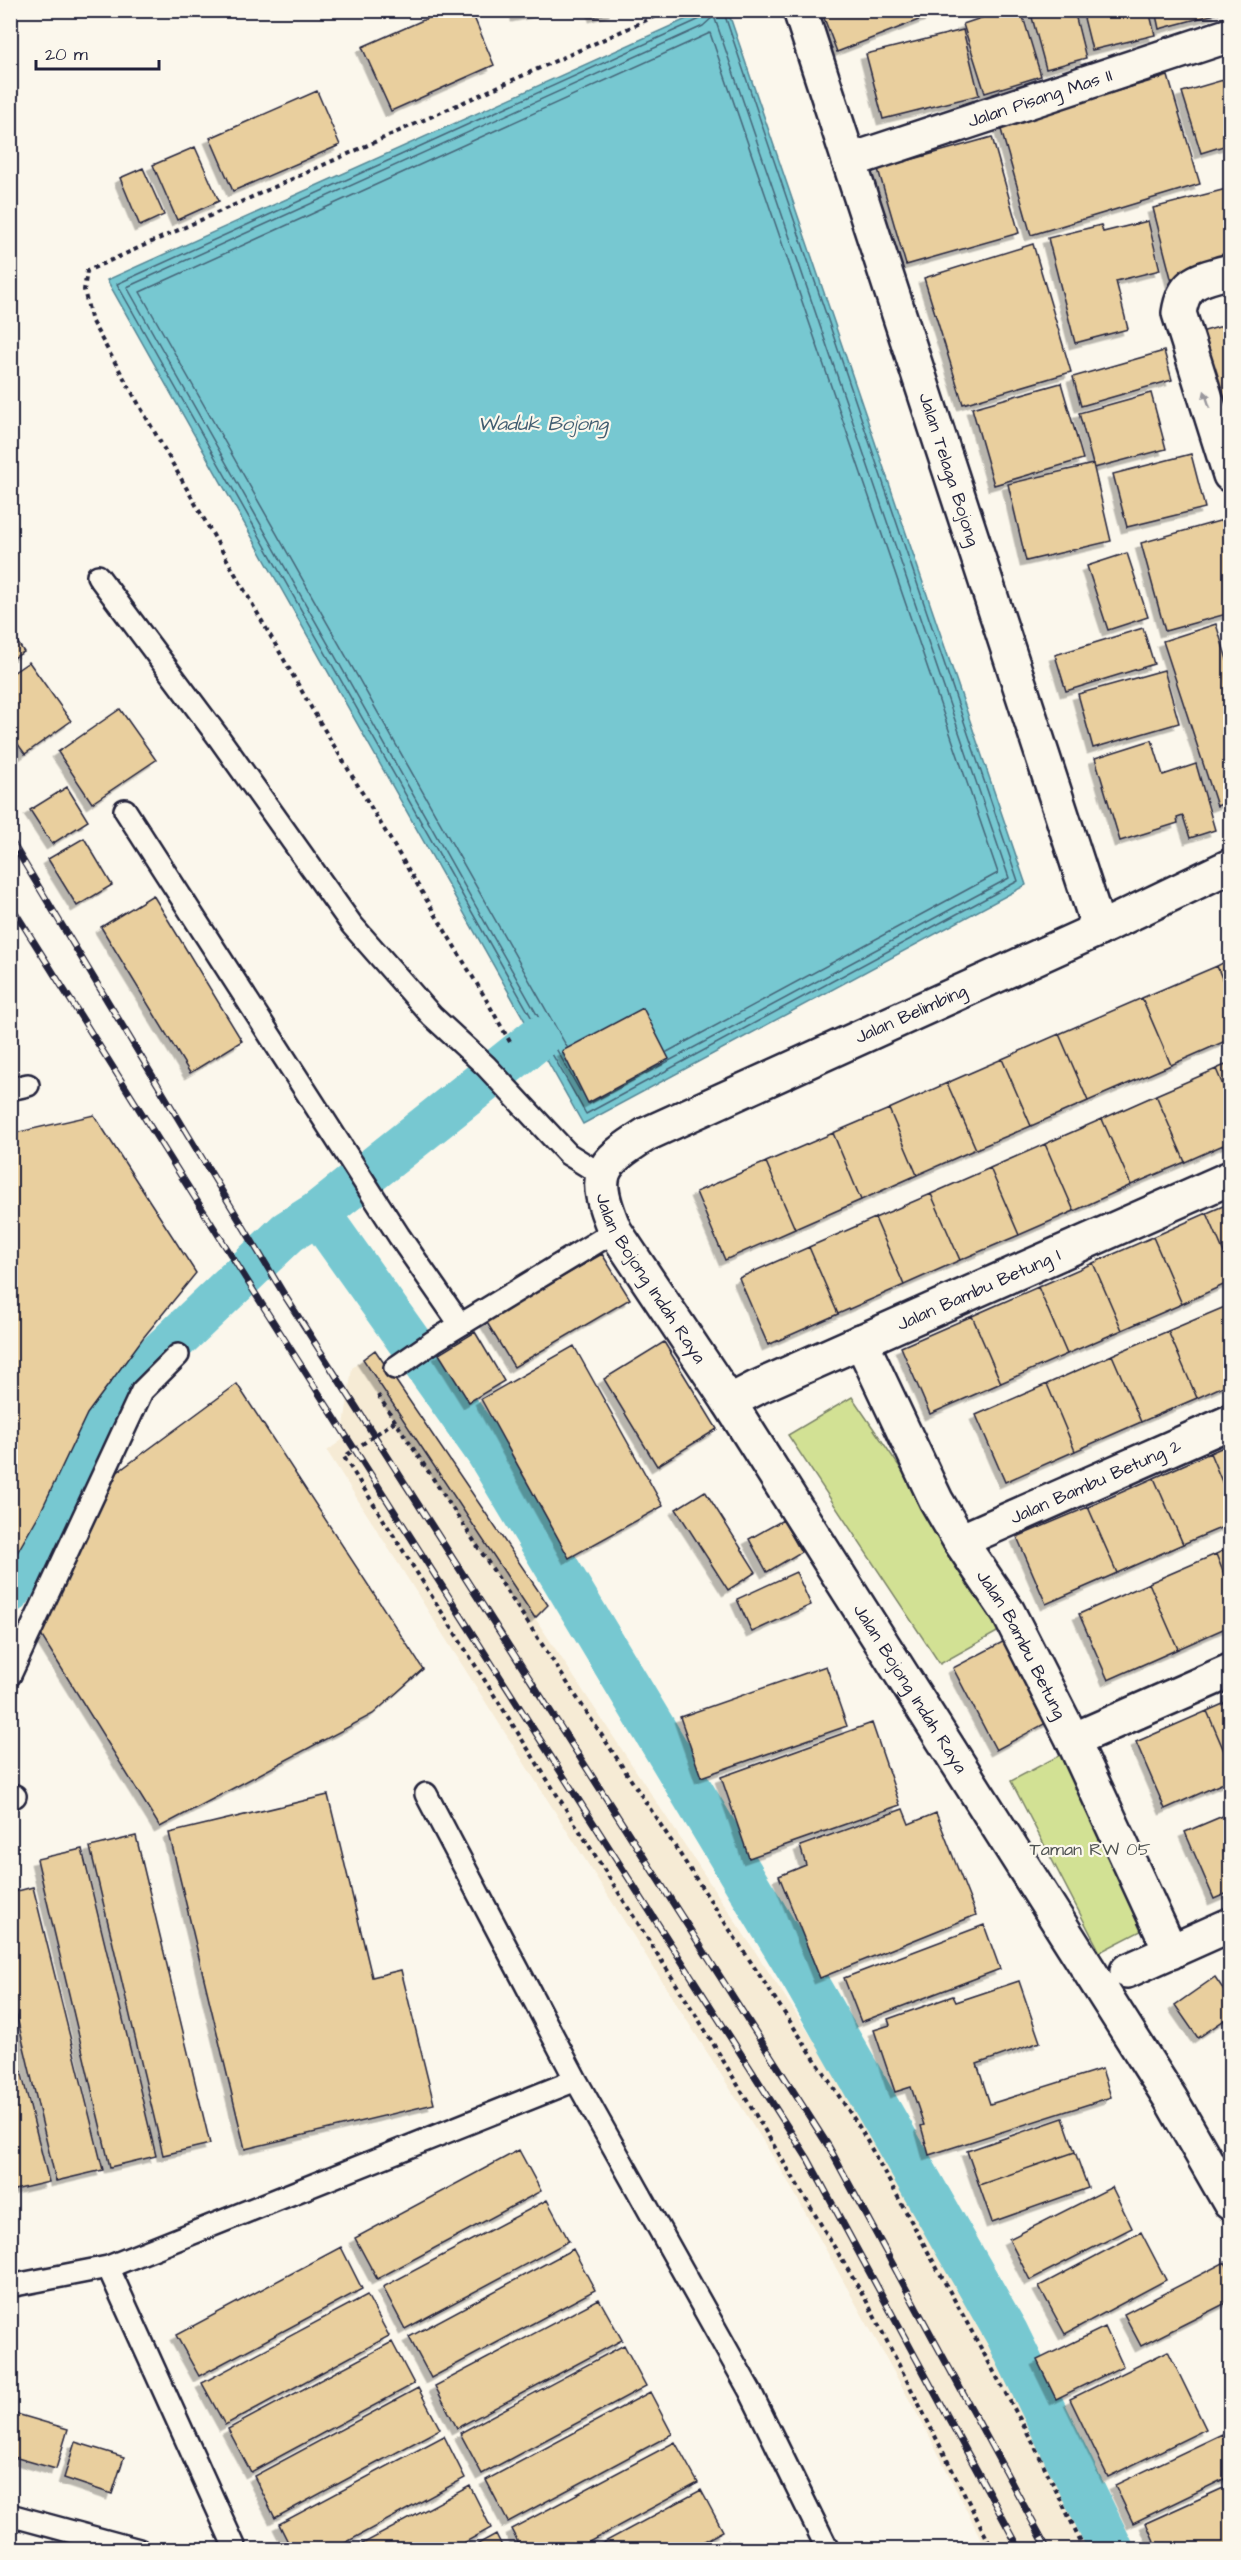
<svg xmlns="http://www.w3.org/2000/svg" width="1241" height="2560" viewBox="0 0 1241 2560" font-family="'Architects Daughter',sans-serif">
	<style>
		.built { fill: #f6ebd5 }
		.green { fill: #d2e194; stroke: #7a8268; stroke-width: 1.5 }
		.water { fill: #77c8d1; stroke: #558695; stroke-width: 1.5 }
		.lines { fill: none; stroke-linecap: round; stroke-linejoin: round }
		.shore { stroke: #446477; stroke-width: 1.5 }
		.canal { stroke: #77c8d1; stroke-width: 44 }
		.building { fill: #e9cf9e; stroke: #22223b; stroke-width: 1.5; filter: url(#shadow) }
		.service-casing { stroke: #22223b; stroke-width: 26 }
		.minor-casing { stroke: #22223b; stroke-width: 38 }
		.tertiary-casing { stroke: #22223b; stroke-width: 38 }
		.path { stroke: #22223b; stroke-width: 4; stroke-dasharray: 4.5 4.5; stroke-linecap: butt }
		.service { stroke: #fbf7ec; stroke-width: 21 }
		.minor { stroke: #fbf7ec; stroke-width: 33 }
		.tertiary { stroke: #fbf7ec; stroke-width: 33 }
		.rail-casing { stroke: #22223b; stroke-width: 7 }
		.rail { stroke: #fbf7ec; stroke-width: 4.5; stroke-dasharray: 14; stroke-linecap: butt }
		.oneway { fill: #99979c }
		.labels { text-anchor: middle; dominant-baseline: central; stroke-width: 4.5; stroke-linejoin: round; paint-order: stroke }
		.street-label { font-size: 18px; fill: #22223b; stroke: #fbf7ec }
		.park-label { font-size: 18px; fill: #4e5251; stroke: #fbf7ec }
		.water-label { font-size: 20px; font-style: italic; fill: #405c70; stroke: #fbf7ec }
	</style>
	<defs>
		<filter id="shadow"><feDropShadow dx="-5.5" dy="5.5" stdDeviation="0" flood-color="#0004"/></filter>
	</defs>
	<rect width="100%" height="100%" fill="#fbf7ec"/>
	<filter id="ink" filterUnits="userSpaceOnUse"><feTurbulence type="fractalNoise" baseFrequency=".0167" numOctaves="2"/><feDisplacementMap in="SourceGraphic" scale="12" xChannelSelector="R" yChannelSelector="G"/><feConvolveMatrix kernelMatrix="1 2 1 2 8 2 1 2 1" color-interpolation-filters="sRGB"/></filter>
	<g filter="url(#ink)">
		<!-- built -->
		<path class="built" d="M375,1350l173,255 -13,13 342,518 224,413h-115l-56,-112 -148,-266 -455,-720 15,-11 10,-72z"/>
		<!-- green -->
		<path class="green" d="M852,1397l156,229 -68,38 -152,-229z
			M1079,1745l89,172 -68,35 -89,-171z"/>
		<!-- water -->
		<path class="water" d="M704,11h24l298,874 -443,239 -476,-844z"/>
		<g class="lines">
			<!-- shore -->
			<path class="shore" d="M705,10l-5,9 -583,265 469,830 432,-233 -295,-871
				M567,1047l-427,-755 570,-259 288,840 -331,179
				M580,1091l-453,-804 576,-261 11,-10 295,862 -420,226"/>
			<!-- canal -->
			<path class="canal" d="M318,1213l169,238 316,526 204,357 105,216
				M10,1591l113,-202 165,-157 30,-19 219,-174"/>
		</g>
		<!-- building -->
		<path class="building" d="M446,10h25l23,55 -103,46 -29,-64z
			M516,10h33l-32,6z
			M593,10h22l-20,6z
			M821,10h123l-107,42z
			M1005,10h16l20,66 -56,17 -22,-69z
			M1030,10h44l12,48 -40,11z
			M1082,10h67l6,25 -63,15z
			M1155,10h63l1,3 -60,16z
			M963,30l16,65 -96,24 -17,-65z
			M1168,76l32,108 -169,51 -31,-109z
			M1230,78v66l-29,9 -19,-61z
			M317,91l23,54 -107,46 -23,-53z
			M992,137l27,96 -113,32 -28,-96z
			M195,147l24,54 -42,19 -24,-55z
			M143,168l21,47 -24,11 -20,-48z
			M1230,188v79l-58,15 -19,-74z
			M1148,221l12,49 -44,11 12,48 -53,14 -27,-105 53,-13 2,7z
			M1033,244l38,128 -108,32 -39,-126z
			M1230,324v79l-11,3 -22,-73z
			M1164,351l8,29 -91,26 -8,-29z
			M1061,383l22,76 -89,26 -22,-77z
			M1151,393l15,56 -72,19 -15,-55z
			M1191,454l14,54 -78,19 -14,-53z
			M1093,464l18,77 -85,20 -18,-77z
			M1230,518v95l-65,18 -24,-88z
			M1127,553l21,64 -40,13 -21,-64z
			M1216,624l14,45v132l-13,5 -54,-165z
			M1143,628l11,36 -88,27 -11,-36z
			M10,631l14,21 -14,8z
			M29,662l42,59 -46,33 -15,-21v-58z
			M1164,670l15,53 -86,25 -15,-54z
			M120,709l36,51 -64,43 -34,-51z
			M1152,740l11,35 33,-11 19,66 -25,8 -7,-22 -6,2 1,5 -58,18 -25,-83z
			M67,787l21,34 -36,23 -22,-34z
			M84,838l28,47 -35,21 -29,-47z
			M153,895l89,146 -52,32 -89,-146z
			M1230,959v39l-13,-32z
			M1217,966l13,32v41l-59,26 -29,-67z
			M1142,998l29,67 -83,36 -29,-67z
			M643,1008l26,51 -81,44 -26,-52z
			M1059,1034l29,67 -57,25 -29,-67z
			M1002,1059l29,67 -55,23 -29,-66z
			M1230,1063v39l-14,-33z
			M1216,1069l14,33v40l-45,20 -29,-67z
			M947,1083l29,66 -59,26 -28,-66z
			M1156,1095l29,67 -54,23 -29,-66z
			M889,1109l28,66 -56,25 -28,-67z
			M94,1115l102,158 -53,65 -56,76 -46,97 -31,54v-431z
			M1102,1119l29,66 -57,26 -29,-67z
			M833,1133l28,67 -66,29 -29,-67z
			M1045,1144l29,67 -55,24 -29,-67z
			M766,1162l29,67 -70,31 -29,-68z
			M990,1168l29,67 -59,25 -29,-66z
			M931,1194l29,66 -56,25 -29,-67z
			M1230,1203v64l-23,-54z
			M1207,1213l23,54v15l-48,22 -29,-67z
			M875,1218l29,67 -66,29 -29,-67z
			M1153,1237l29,67 -60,26 -29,-67z
			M809,1247l29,67 -70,31 -29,-67z
			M602,1254l28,45 -116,68 -28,-46z
			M1093,1263l29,67 -55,24 -29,-67z
			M1038,1287l29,67 -66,29 -29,-67z
			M1227,1306l3,8v69l-33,15 -29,-67z
			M972,1316l29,67 -71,31 -29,-67z
			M1168,1331l29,67 -56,24 -29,-67z
			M475,1332l29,49 -35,21 -30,-48z
			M664,1342l53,87 -60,37 -53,-87z
			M574,1346l89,160 -94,52 -88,-159z
			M375,1350l173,255 -13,13 -172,-259z
			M1112,1355l29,67 -66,29 -28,-67z
			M237,1384l186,285 -50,45 -213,113 -121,-195 76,-158z
			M1047,1384l28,67 -70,31 -29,-67z
			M1230,1444v57l-20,-48z
			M1210,1453l20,48v23l-47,20 -29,-66z
			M1154,1478l29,66 -66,29 -29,-66z
			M705,1491l51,81 -28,18 -52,-81z
			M1088,1507l29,66 -71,31 -29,-67z
			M783,1520l18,32 -34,20 -18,-33z
			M1230,1547v42l-14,-35z
			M1216,1554l14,35v37l-52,23 -29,-66z
			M796,1572l15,33 -59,27 -15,-33z
			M1149,1583l29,66 -70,31 -29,-66z
			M1016,1635l43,81 -63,34 -43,-82z
			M826,1666l21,60 -146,51 -21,-60z
			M1230,1701v64l-23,-54z
			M1207,1711l23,54v15l-65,29 -29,-67z
			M872,1723l28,82 -151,53 -28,-81z
			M328,1795l44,182 29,-7 33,134 -189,45 -76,-316z
			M903,1809l6,15 27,-11 40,102 -156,63 -41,-102 27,-11 -6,-19z
			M1230,1813v79l-16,7 -29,-67z
			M136,1836l74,308 -47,11 -73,-308z
			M82,1849l74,307 -46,11 -73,-308z
			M33,1887l70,283 -47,11 -46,-193v-95z
			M984,1925l16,44 -139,53 -17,-44z
			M1215,1977l15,22v17l-32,22 -23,-33z
			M1019,1981l21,61 -63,22 13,40 112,-35 9,28 -182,58 -8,-29 3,-1 -13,-38 -16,5 -21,-62 16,-5 -2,-6 65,-23 3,6z
			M10,2027l39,155 -39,9z
			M1063,2118l12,34 -96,33 -12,-34z
			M519,2150l22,41 -164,88 -22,-41z
			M1075,2152l13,36 -96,34 -13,-37z
			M1112,2187l20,41 -102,52 -21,-41z
			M547,2200l22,41 -164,88 -22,-42z
			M1141,2232l25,48 -101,54 -26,-48z
			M341,2247l21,42 -163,87 -23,-41z
			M573,2249l22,41 -164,88 -22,-41z
			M1225,2262l5,11v28l-89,45 -17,-32z
			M367,2295l22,41 -164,89 -23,-42z
			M599,2299l23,41 -165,88 -22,-42z
			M1105,2327l18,39 -67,33 -19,-39z
			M392,2342l22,42 -163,88 -23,-43z
			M624,2345l22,41 -164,88 -22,-41z
			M1168,2351l38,78 -98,48 -38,-78z
			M418,2388l22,41 -165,89 -21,-42z
			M650,2392l22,42 -164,88 -22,-42z
			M10,2412l58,17 -12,40 -46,-13z
			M1222,2434l8,18v24l-97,47 -18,-38z
			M444,2436l21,42 -133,72h-40l-13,-26z
			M75,2442l49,15 -12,37 -48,-16z
			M675,2442l23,41 -124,67h-52l-11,-21z
			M1230,2485v65h-72l-12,-27z
			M470,2486l21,42 -40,22h-100z
			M701,2490l22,41 -35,19h-98z
			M496,2534l8,16h-37z
			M728,2541l4,9h-20z"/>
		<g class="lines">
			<!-- service casing -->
			<g class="service-casing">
				<path id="service" d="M98,576l121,162 133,187 80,91 54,50 82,88 34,21
					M125,810l274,426 61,88
					M10,1089l18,-4
					M395,1368l39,-27 181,-110
					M10,1675l132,-284 36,-36
					M10,1794l5,2
					M426,1794l150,286 174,311 78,159
					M108,2267l128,283
					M10,2286l98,-19 468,-187
					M10,2515l129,35"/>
			</g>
			<!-- minor casing -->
			<g class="minor-casing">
				<g id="minor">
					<path id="s1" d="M800,10l299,919"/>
					<path id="s2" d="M849,161l381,-126"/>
					<path d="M1230,271c-29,9 -46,8 -51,42l51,162"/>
					<path id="s3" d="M861,1341l75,159 24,41 48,71 65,128 98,212"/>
					<path id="s4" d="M729,1402l29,-15 472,-209"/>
					<path id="s5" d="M960,1541l270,-119"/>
					<path d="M1073,1740l157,-69"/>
					<path d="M1127,1971l103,-46"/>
				</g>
			</g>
			<!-- tertiary casing -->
			<g class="tertiary-casing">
				<g id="tertiary">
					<path id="s6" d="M1230,866l-131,63 -452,205c-49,31 -56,40 -32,97l114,171 441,696 60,105"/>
				</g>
			</g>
			<!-- path -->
			<path class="path" d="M510,1042l-27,-48 -171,-285 -220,-387 -8,-32 3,-19 582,-261
				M378,1395l482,733 173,315 52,107
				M395,1421l-51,36 358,568 164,275 127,250"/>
			<!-- service -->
			<use href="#service" class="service"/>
			<!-- minor -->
			<use href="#minor" class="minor"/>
			<!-- tertiary -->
			<use href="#tertiary" class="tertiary"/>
			<!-- rail casing -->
			<g class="rail-casing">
				<path id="rail" d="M10,839l275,457 544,851 219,403
					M10,904l255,405 543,850 212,391"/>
			</g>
			<!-- rail -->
			<use href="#rail" class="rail"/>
		</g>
		<!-- one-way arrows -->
		<defs><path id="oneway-solid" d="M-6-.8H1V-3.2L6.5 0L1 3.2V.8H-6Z" transform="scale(1.5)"/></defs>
		<use class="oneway" href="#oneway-solid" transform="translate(1207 399) rotate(-108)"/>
	</g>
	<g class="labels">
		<!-- street labels -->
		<g class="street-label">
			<text stroke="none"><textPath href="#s2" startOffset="201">Jalan Pisang Mas II</textPath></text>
			<text stroke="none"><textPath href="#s1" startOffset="483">Jalan Telaga Bojong</textPath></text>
			<text transform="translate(911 1014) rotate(-24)">Jalan Belimbing</text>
			<text stroke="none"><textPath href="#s6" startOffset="820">Jalan Bojong Indah Raya</textPath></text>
			<text stroke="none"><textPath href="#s4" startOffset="274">Jalan Bambu Betung I</textPath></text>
			<text stroke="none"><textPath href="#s5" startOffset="148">Jalan Bambu Betung 2</textPath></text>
			<text stroke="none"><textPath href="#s3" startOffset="344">Jalan Bambu Betung</textPath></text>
			<text stroke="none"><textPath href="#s6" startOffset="1306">Jalan Bojong Indah Raya</textPath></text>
		</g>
		<!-- park labels -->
		<g class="park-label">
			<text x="1090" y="1849">Taman RW 05</text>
		</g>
		<!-- water labels -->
		<g class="water-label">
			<text x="543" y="424">Waduk Bojong</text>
		</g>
	</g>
	<!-- margin -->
	<rect width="1241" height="2560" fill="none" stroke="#fbf7ec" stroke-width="36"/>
	<rect x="18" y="18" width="1205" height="2524" fill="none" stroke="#22223b" stroke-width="2" filter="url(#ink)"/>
	<!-- scale -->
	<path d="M36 60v9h123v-9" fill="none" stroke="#22223b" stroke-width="3"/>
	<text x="45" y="60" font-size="18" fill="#22223b" stroke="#fbf7ec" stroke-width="4.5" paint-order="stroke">20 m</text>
</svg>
